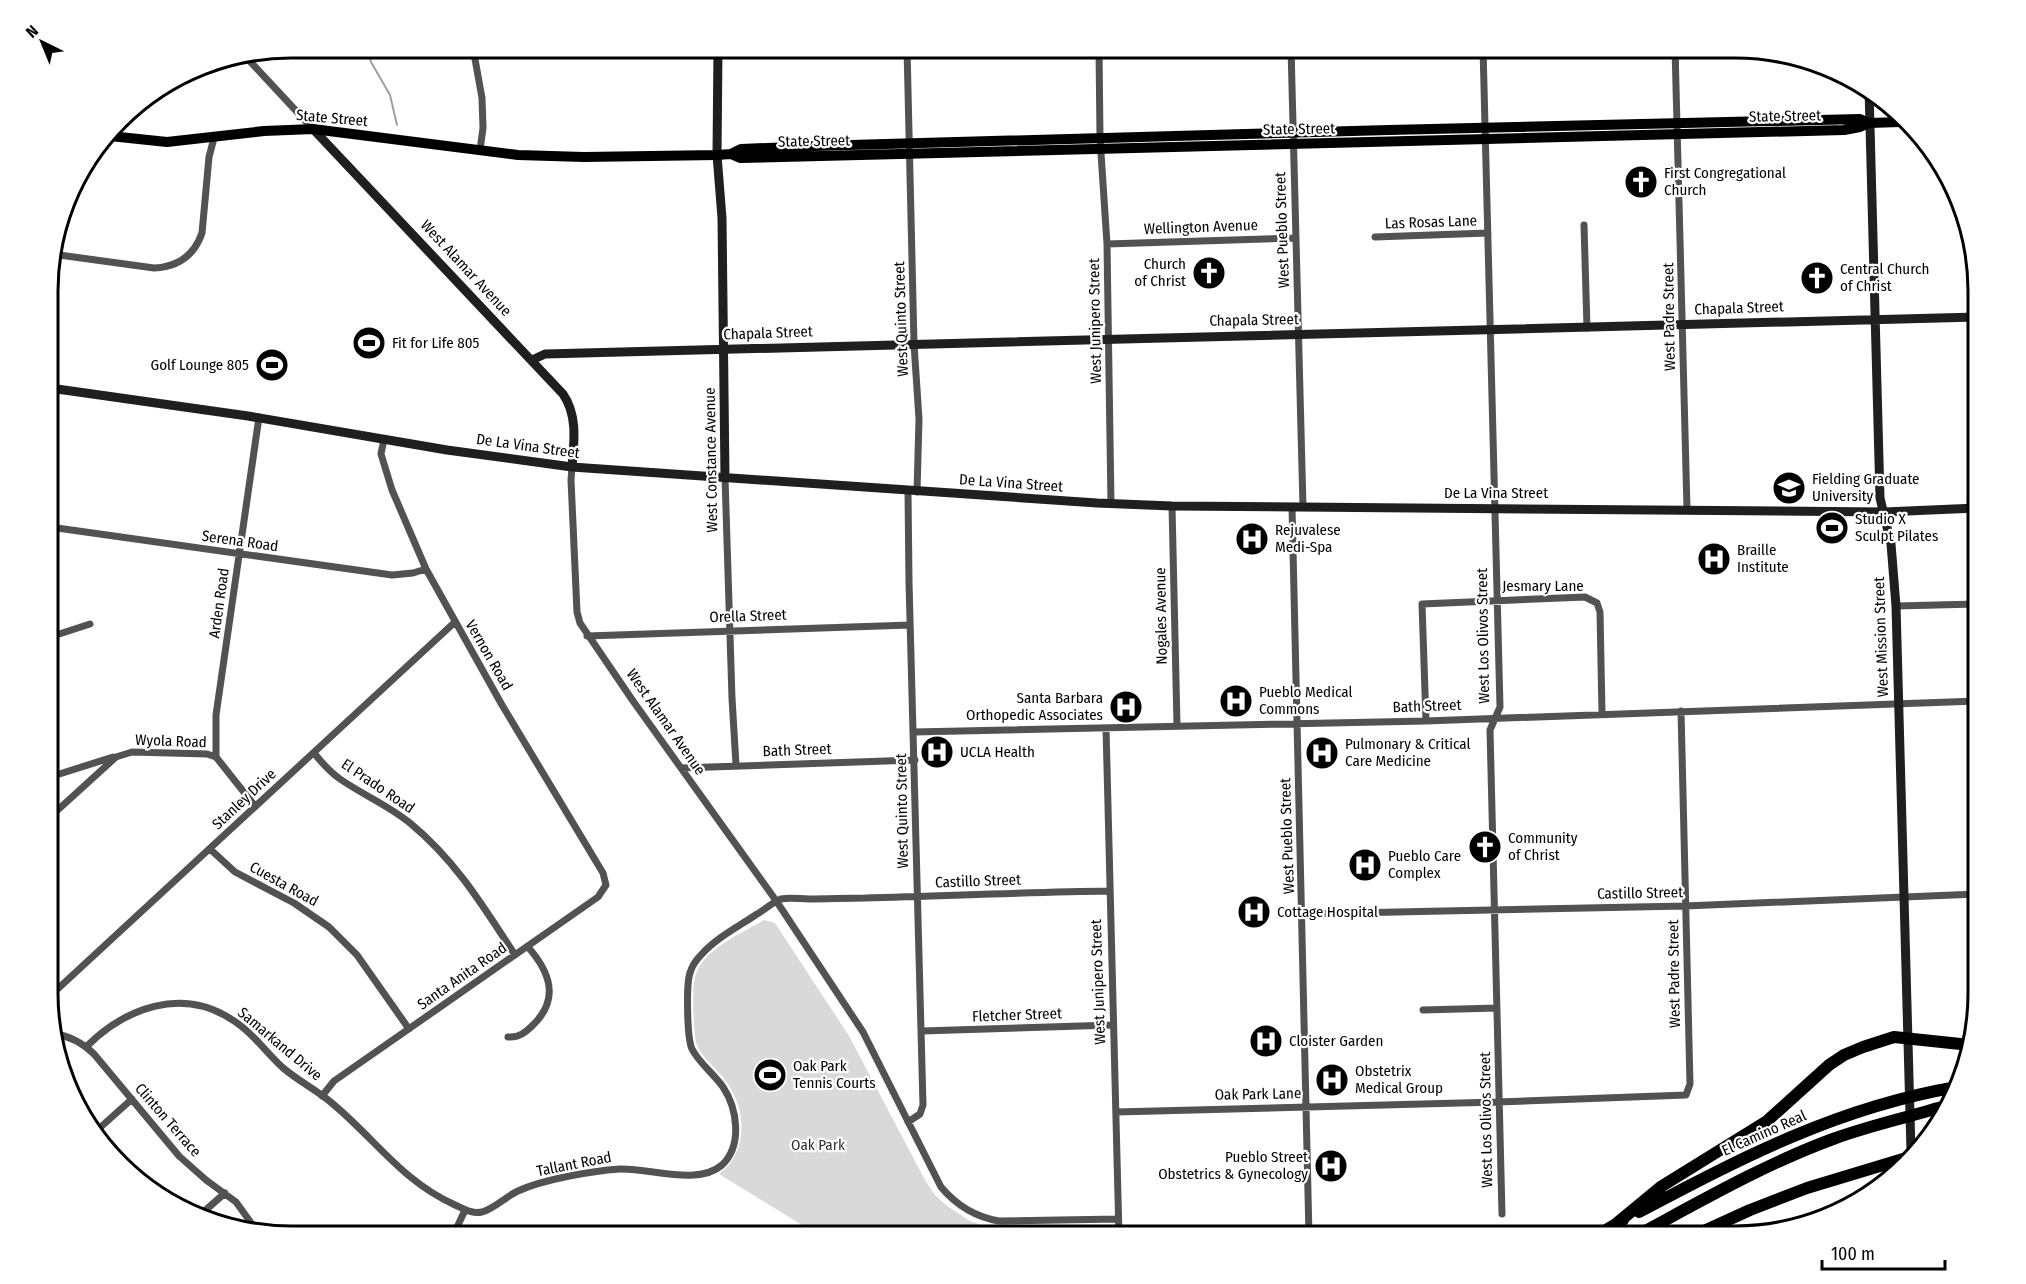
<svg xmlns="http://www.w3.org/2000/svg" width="2026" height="1284" viewBox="0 0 2026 1284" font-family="'Fira Sans Condensed',sans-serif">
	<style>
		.green { fill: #d9d9d9 }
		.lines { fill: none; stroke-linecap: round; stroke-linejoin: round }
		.stream { stroke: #a0a0a0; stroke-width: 2 }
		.street { stroke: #525252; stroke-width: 7 }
		.secondary { stroke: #1f1f1f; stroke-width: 9 }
		.primary { stroke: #000; stroke-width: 10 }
		.highway { stroke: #000; stroke-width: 12 }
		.labels { text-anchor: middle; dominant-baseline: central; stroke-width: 4.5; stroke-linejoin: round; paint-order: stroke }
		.street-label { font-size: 15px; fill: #000; stroke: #fff }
		.poi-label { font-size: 15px; fill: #000; stroke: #fff; text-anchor: start }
		.park-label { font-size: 15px; fill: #303030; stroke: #fff }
		.rim { fill: none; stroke: #000; stroke-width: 3 }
	</style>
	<rect width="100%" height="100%" fill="#fff"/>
	<!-- green -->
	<path class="green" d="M764,920l11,3 74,113 76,144 10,15 12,11 23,15 19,7 111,2 6,6h-278l-26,-11 -83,-51c30,-22 28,-66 6,-94 -8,-11 -23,-22 -28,-35 -4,-9 -5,-59 -2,-68 1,-4 3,-9 6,-13 14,-20 43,-32 63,-44z"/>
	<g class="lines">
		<!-- stream -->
		<path class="stream" d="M366,48l5,14 19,33 7,30"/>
		<!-- street -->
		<path class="street" d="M473,48l9,50 1,30 -3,22
			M907,48l7,296 5,75 -2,73
			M1099,48l1,90 7,106 4,260
			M1291,48l12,459
			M1483,48l17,659 -10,23 12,484
			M1675,48l12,461
			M246,57l67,72
			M1584,225l3,103
			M1375,237l113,-4
			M1107,244l188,-6
			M52,254l102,14c24,-1 40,-12 48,-35l7,-76 5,-19
			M572,467l-1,13 6,132 3,11 53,78 144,201 86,130 78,155c16,19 34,30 58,34l119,-2
			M725,478l7,220 4,67
			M1172,506l5,219
			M1292,507l17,729
			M50,527l342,48 21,-2 13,-4
			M1896,606l81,-2
			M587,636l323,-11
			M50,637l40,-13
			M1426,721l-4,-117 163,-7 12,6 3,9 2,101
			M1106,728l13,508
			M914,732l512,-11 551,-20
			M314,753c8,10 16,19 26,26 23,16 48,26 70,44 46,38 73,83 105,132
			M216,757v-42l43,-298
			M681,768l234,-8
			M50,777l63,-20
			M50,817l66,-60 16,-5 75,2 9,3 39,49
			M210,849l25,23 59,31 35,24 28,28 52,74
			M1303,914l382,-8 292,-12
			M50,996l405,-374
			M1423,1010l74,-2
			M922,1031l191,-6
			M53,1033c16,3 30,10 41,21l85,102 27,24 30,22 21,29
			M508,1037c11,1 18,-5 25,-12 27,-26 17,-53 -5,-78
			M86,1047c39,-39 95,-60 145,-28 20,12 34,32 51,48 16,14 35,23 51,37 43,36 69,77 122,101 9,4 17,9 27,7 13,-4 23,-15 36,-21 26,-12 74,-20 102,-22 31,-1 78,17 102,-4 21,-20 15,-57 1,-78 -9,-13 -24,-24 -31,-38 -5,-10 -6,-65 -2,-76 2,-7 6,-13 11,-18 15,-17 37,-28 56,-41 7,-4 16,-12 24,-15 8,-2 19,0 28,0 18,0 37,-1 56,-1 81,-2 163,-6 244,-7
			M322,1096l12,-15 264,-184 8,-12 -3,-12 -101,-168 -76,-136 -34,-79 -11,-36 3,-15
			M1116,1112l382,-10 188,-7 4,-11 -9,-373
			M908,1122l12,-8 3,-9 -14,-523 -1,-91
			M94,1133l38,-34
			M200,1215l25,-22
			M453,1236l12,-26"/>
		<!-- secondary -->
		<path class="secondary" d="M718,48l-1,107 5,63 3,260
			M1869,89l11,409 11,46 5,62 15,545
			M313,129l250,265c15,22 11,48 9,73
			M532,360l13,-6 1432,-37
			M50,388l198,28 199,34 125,17 525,36 75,3 712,6 93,-4"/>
		<!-- primary -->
		<path class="primary" d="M110,136l57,6 97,-11 49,-2 205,26 66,2 133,-2 14,-1 10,-5 74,-3 574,-16 471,-11 9,4
			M731,154l9,4 1104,-28 16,-3 9,-4 31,-1"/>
		<!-- highway -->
		<path class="highway" d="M1639,1212c104,-55 200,-105 318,-125
			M1616,1224l46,-38 105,-65 62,-56 15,-10 19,-8 31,-10 76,8
			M1596,1236l27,-16
			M1636,1236c65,-35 129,-72 197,-97 38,-14 77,-22 115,-34
			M1693,1236l57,-26 57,-22 96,-29"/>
	</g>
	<!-- icons -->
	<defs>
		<g id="church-disc" transform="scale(1.725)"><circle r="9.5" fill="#000" stroke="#fff"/><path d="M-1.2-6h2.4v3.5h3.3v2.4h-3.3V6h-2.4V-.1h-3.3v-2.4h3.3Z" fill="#fff"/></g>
		<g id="stadium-disc" transform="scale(1.725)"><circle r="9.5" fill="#000" stroke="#fff"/><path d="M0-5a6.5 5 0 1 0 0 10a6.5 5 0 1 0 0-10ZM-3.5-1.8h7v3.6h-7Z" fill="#fff"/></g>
		<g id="university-disc" transform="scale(1.725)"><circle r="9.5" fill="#000" stroke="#fff"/><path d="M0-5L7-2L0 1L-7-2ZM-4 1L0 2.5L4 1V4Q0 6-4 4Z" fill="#fff"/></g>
		<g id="hospital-disc" transform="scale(1.725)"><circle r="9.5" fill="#000" stroke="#fff"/><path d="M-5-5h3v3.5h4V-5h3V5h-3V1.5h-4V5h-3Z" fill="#fff"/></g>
	</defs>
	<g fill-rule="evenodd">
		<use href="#church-disc" x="1641" y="182"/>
		<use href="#church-disc" x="1209" y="273"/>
		<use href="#church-disc" x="1817" y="278"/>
		<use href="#stadium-disc" x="369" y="343"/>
		<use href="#stadium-disc" x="272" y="365"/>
		<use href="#university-disc" x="1789" y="488"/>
		<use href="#stadium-disc" x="1832" y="528"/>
		<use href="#hospital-disc" x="1252" y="539"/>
		<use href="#hospital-disc" x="1714" y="559"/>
		<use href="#hospital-disc" x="1236" y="701"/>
		<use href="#hospital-disc" x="1126" y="707"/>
		<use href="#hospital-disc" x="937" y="752"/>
		<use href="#hospital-disc" x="1322" y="753"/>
		<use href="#church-disc" x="1485" y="847"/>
		<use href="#hospital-disc" x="1365" y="865"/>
		<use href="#hospital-disc" x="1254" y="912"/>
		<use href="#hospital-disc" x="1266" y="1041"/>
		<use href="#stadium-disc" x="770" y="1075"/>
		<use href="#hospital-disc" x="1332" y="1080"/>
		<use href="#hospital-disc" x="1331" y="1166"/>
	</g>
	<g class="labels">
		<!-- street labels -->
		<g class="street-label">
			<text transform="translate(1785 116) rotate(-1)">State Street</text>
			<text transform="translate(332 118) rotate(5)">State Street</text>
			<text transform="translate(1299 129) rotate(-1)">State Street</text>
			<text transform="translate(814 141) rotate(-1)">State Street</text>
			<text transform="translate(1431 222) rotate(-2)">Las Rosas Lane</text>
			<text transform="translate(1201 227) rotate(-2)">Wellington Avenue</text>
			<text transform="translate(1282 230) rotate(-92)">West Pueblo Street</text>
			<text transform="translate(466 268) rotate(47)">West Alamar Avenue</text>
			<text transform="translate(1739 308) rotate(-2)">Chapala Street</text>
			<text transform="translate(1669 317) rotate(-91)">West Padre Street</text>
			<text transform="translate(901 319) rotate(-92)">West Quinto Street</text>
			<text transform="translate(1254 320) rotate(-1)">Chapala Street</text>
			<text transform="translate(1095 321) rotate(-91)">West Junipero Street</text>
			<text transform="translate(768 333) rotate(-2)">Chapala Street</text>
			<text transform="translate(528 446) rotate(8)">De La Vina Street</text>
			<text transform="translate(711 460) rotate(-91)">West Constance Avenue</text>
			<text transform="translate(1011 483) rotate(4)">De La Vina Street</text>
			<text x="1496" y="493">De La Vina Street</text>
			<text transform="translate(240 541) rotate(8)">Serena Road</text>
			<text x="1543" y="586">Jesmary Lane</text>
			<text transform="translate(219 603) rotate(-82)">Arden Road</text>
			<text transform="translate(748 616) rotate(-2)">Orella Street</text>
			<text transform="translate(1161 616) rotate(-91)">Nogales Avenue</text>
			<text transform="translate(1483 636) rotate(-91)">West Los Olivos Street</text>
			<text transform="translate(1881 637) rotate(-92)">West Mission Street</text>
			<text transform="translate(489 655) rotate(60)">Vernon Road</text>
			<text transform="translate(1427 706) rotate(-2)">Bath Street</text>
			<text transform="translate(666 722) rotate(55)">West Alamar Avenue</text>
			<text transform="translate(171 741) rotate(2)">Wyola Road</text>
			<text transform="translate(797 750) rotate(-2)">Bath Street</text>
			<text transform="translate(378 786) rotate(34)">El Prado Road</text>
			<text transform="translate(244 799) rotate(-43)">Stanley Drive</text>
			<text transform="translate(902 811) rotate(-91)">West Quinto Street</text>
			<text transform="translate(1287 836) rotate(-92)">West Pueblo Street</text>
			<text transform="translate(978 881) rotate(-2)">Castillo Street</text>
			<text transform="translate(284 884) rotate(29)">Cuesta Road</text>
			<text transform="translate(1640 893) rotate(-1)">Castillo Street</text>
			<text transform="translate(1674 974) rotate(-91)">West Padre Street</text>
			<text transform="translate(462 976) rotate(-35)">Santa Anita Road</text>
			<text transform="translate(1098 982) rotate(-92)">West Junipero Street</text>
			<text transform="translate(1017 1015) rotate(-2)">Fletcher Street</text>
			<text transform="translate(280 1044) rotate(40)">Samarkand Drive</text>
			<text transform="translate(1258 1094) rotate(-1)">Oak Park Lane</text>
			<text transform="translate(168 1120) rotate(49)">Clinton Terrace</text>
			<text transform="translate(1486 1120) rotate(-91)">West Los Olivos Street</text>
			<text transform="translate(1764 1133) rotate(-24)">El Camino Real</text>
			<text transform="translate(574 1164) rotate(-11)">Tallant Road</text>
		</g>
		<!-- poi labels -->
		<g class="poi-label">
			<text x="1664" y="173">First Congregational<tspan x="1664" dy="17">Church</tspan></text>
			<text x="1186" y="264" text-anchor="end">Church<tspan x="1186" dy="17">of Christ</tspan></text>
			<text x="1840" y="269">Central Church<tspan x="1840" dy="17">of Christ</tspan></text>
			<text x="392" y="343">Fit for Life 805</text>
			<text x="249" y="365" text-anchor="end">Golf Lounge 805</text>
			<text x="1812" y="479">Fielding Graduate<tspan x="1812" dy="17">University</tspan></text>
			<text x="1855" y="519">Studio X<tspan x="1855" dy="17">Sculpt Pilates</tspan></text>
			<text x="1275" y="530">Rejuvalese<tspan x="1275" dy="17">Medi-Spa</tspan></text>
			<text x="1737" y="550">Braille<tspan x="1737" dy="17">Institute</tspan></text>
			<text x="1259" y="692">Pueblo Medical<tspan x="1259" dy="17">Commons</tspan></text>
			<text x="1103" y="698" text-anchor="end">Santa Barbara<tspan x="1103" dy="17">Orthopedic Associates</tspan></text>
			<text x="1345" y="744">Pulmonary &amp; Critical<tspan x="1345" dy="17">Care Medicine</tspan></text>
			<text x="960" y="752">UCLA Health</text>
			<text x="1508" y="838">Community<tspan x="1508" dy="17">of Christ</tspan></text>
			<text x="1388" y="856">Pueblo Care<tspan x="1388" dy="17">Complex</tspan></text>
			<text x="1277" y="912">Cottage Hospital</text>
			<text x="1289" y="1041">Cloister Garden</text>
			<text x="793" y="1066">Oak Park<tspan x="793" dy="17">Tennis Courts</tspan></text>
			<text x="1355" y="1071">Obstetrix<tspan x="1355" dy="17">Medical Group</tspan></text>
			<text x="1308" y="1157" text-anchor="end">Pueblo Street<tspan x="1308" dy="17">Obstetrics &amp; Gynecology</tspan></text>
		</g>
		<!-- park labels -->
		<g class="park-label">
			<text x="818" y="1145">Oak Park</text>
		</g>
	</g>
	<!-- crop -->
	<path d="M0 0H2026V1284H0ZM291 58H1735A233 233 0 0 1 1968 291V993A233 233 0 0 1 1735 1226H291A233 233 0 0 1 58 993V291A233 233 0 0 1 291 58Z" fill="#fff" fill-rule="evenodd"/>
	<path class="rim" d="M291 58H1735A233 233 0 0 1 1968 291V993A233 233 0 0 1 1735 1226H291A233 233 0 0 1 58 993V291A233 233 0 0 1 291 58Z"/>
	<!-- north arrow -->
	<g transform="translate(42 42) rotate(317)" stroke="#ffffff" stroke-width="4.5" paint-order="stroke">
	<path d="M0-4.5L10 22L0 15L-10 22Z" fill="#000000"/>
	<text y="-9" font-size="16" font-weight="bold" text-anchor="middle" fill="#000000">N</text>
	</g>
	<!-- scale -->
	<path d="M1822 1260v9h123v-9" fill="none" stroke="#000000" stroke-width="3"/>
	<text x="1831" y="1260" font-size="18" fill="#000000" stroke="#ffffff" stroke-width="4.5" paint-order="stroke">100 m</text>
</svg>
